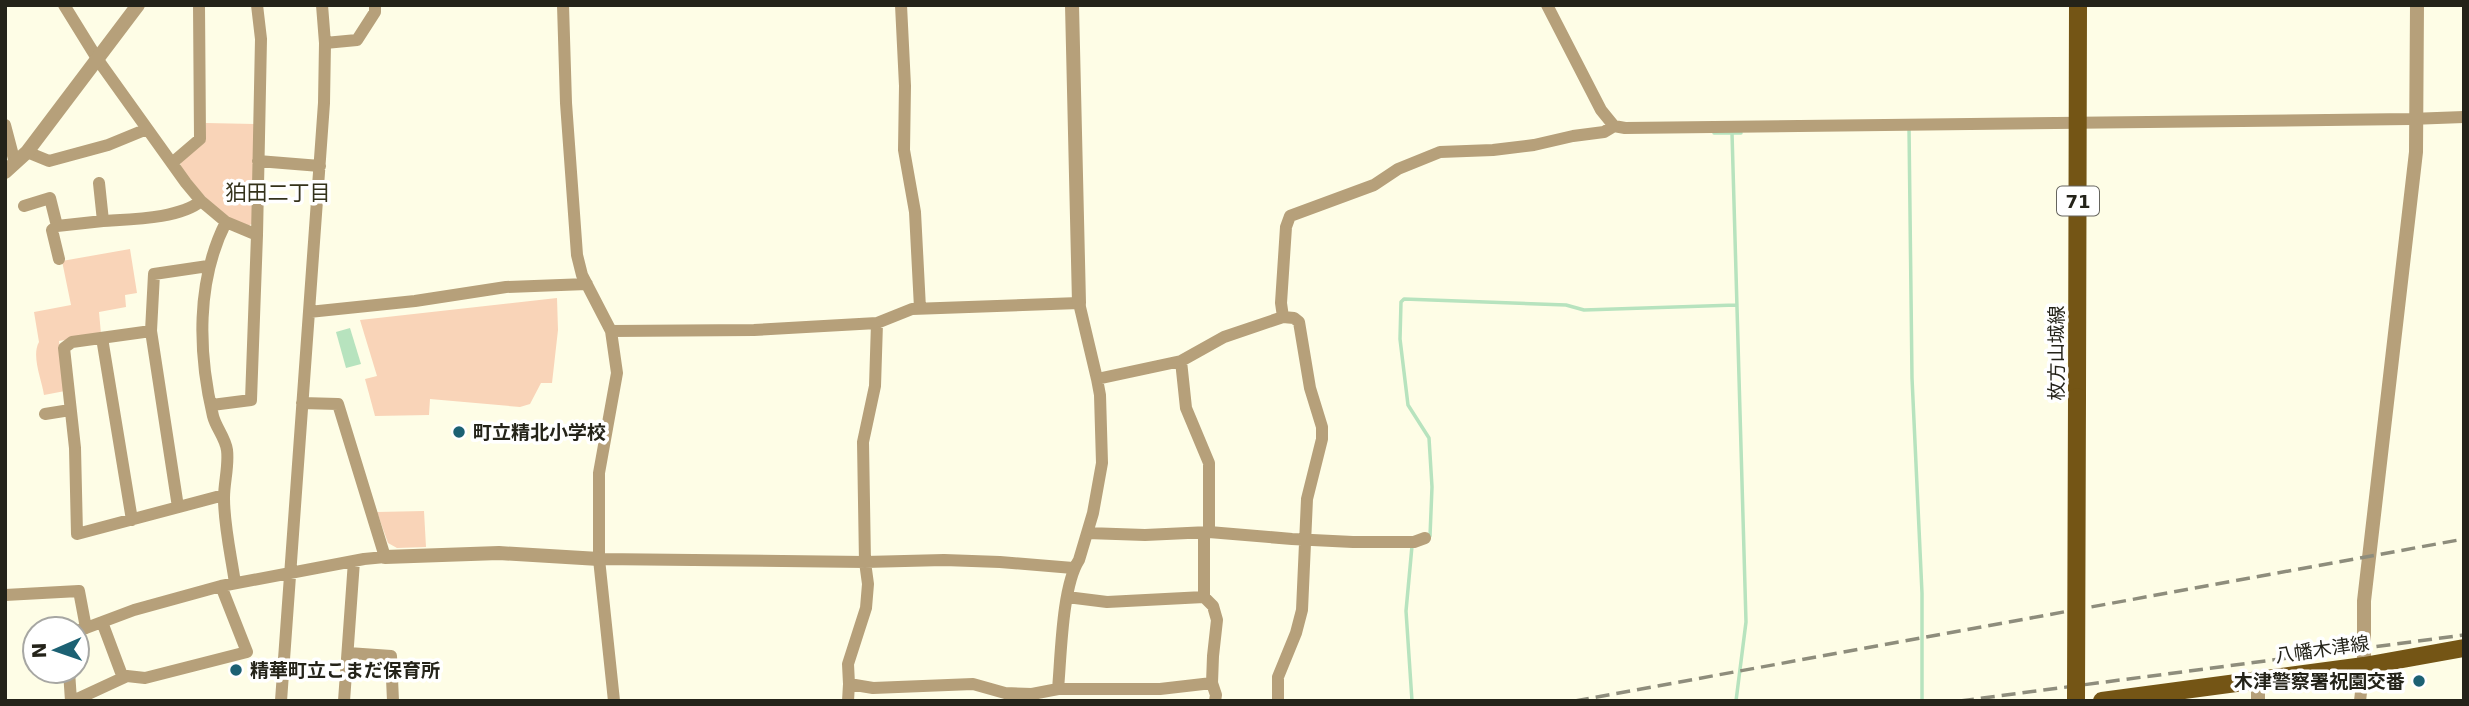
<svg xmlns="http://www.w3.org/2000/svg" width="2469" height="706" viewBox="0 0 2469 706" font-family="'DejaVu Sans','Noto Sans JP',sans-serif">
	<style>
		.green { fill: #f9d4b8 }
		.water { fill: #b7e3be }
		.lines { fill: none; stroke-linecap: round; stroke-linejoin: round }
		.stream { stroke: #b7e3be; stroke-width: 3.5 }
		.minor { stroke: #b6a07a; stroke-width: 12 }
		.tertiary { stroke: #b6a07a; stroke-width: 14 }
		.primary { stroke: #745515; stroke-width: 18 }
		.rail { stroke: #8e8d7c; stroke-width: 3.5; stroke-dasharray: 14 7; stroke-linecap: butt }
		.primary-bridge { stroke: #745515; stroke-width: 18 }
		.poi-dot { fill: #1c6173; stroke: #fff; stroke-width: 2.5 }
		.labels { text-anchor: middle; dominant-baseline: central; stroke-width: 7; stroke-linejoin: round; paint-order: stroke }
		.shield { fill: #fff; stroke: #66655e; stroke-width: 2 }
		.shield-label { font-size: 18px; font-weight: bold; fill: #242319 }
		.street-label { font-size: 19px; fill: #242319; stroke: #fff }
		.poi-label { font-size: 19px; font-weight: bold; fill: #242319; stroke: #fff; text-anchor: start }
		.neighbourhood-label { font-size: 21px; fill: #34321b; stroke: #fff }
	</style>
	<rect width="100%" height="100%" fill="#fefde6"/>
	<!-- green -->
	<path class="green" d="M206,123l49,1 -2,99 -6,4c-30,-13 -47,-35 -67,-60l1,-7 24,-18z
		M130,249l7,44 -12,2 1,12 -27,5 2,22 -42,7 6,50 -21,4c-2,-15 -13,-39 -5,-53l-5,-30 37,-7 -9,-44z
		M557,298l1,32 -6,53h-11l-11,21 -10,3 -90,-8 -1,16 -54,1 -10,-37 12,-3 -17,-56z
		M424,511l2,36 -29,1 -9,-5 -11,-31z"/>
	<!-- water -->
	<path class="water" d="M350,328l11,36 -15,4 -10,-36z"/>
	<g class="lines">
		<!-- stream -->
		<path class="stream" d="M1909,127l3,251 10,215v108
			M1714,133h27
			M1732,133l14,489 -10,79
			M1430,536l2,-49 -3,-49 -21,-33 -8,-66 1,-37 3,-3 162,6 18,5 152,-5
			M1412,701l-6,-90 6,-65"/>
		<!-- minor -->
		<path class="minor" d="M64,5l34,55 88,123 15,18 25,21c-30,59 -28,131 -13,194 3,12 12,21 14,34 2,16 -3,32 -3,48 0,28 7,57 11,85
			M563,5l3,98 11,152 5,20 29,56
			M901,5l4,81 -1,64 11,62 5,96
			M1547,5l54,105 13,16
			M325,43l32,-3 18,-28v-7
			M5,125l10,38
			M27,152l22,9 59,-16 39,-16
			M258,161l62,5
			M172,163l28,-24 -1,-134
			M99,183l4,38c28,-2 76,-2 98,-20
			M24,206l26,-8 7,28 46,-5
			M57,226l-5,4 7,29
			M257,235l4,-196 -4,-34
			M309,312l106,-11 91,-14 81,-3
			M877,323l-2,63 -12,56 2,120 3,22 -2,24 -18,56 1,20 24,4 100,-4 32,9 27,1
			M151,331l-79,11 -8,6 11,100 2,86 147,-39
			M102,338l30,182
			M1181,361l5,47 23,55v69
			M212,405l39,-5 6,-165 -31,-13
			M45,414l25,-4
			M178,507l-27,-176 3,-57 54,-8
			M1087,533l58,2 64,-3 83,7 61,3h61l11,-4
			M599,559v-86l18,-100 -6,-42 143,-1 123,-7 35,-14 167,-6 18,76 84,-18 43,-24 59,-20 -2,-14 5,-76 4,-11 84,-31 24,-16 42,-17 53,-2 41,-5 39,-9 31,-4 10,-6 11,2 785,-9 54,-2
			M5,595l74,-4 7,37 -9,3
			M1067,597l40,5 97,-5
			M102,622l21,56
			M86,628l48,-18 87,-24 143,-27 21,-2 -47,-153 -36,-1
			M348,653l43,3 2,45
			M69,671l2,30
			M1212,683l4,12 -1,6
			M1058,689h102l52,-6 1,-27 4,-36 -4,-14 -9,-9v-64
			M1032,700v-6l26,-5c3,-33 4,-103 21,-129l14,-47 9,-50 -2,-68 -3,-16
			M73,701l54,-25 18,2 102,-26 -26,-66
			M281,701l43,-598 1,-60 -3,-38
			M344,701l10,-140
			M614,701l-15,-142 266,3 79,-2 56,2 73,6
			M848,701l1,-17
			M1278,701v-24l18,-44 6,-23 5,-111 15,-60v-12l-12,-39 -11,-66 -5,-4 -11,-1
			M2360,701l4,-35"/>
		<!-- tertiary -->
		<path class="tertiary" d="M1072,5l7,298
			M5,172l22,-20 111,-147
			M385,557l114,-4 100,6
			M2364,666v-65l52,-449 1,-147
			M2258,701v-21"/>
		<!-- primary -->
		<path class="primary" d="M2077,397l1,-392
			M2102,701l262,-35 100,-18"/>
		<!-- rail -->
		<path class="rail" d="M1575,701l889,-162
			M1960,701l504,-66"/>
		<!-- primary-bridge -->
		<path class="primary-bridge" d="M2076,701l1,-304"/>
	</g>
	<!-- markers -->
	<g class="poi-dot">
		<circle cx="459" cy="432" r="7"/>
		<circle cx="236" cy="670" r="7"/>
		<circle cx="2419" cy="681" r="7"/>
	</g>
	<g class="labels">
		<!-- shield labels -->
		<rect class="shield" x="2057" y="186.5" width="42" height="29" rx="5"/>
		<g class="shield-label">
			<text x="2078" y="201">71</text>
		</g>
		<!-- street labels -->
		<g class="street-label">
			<text transform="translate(2056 353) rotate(-90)">枚方山城線</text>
			<text transform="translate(2322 649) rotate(-8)">八幡木津線</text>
		</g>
		<!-- poi labels -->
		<g class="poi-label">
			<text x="473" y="432">町立精北小学校</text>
			<text x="250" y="670">精華町立こまだ保育所</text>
			<text x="2405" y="681" text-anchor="end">木津警察署祝園交番</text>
		</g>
		<!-- neighbourhood labels -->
		<g class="neighbourhood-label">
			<text x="278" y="193">狛田二丁目</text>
		</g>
	</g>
	<!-- border -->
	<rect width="2469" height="706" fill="none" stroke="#242319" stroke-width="14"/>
	<!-- north arrow -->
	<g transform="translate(56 650) rotate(268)"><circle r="33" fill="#ffffff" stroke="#a7a7a3" stroke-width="2"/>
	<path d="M0-5L12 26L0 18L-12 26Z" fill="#1c6173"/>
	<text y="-10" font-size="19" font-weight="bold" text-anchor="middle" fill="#242319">N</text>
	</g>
</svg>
